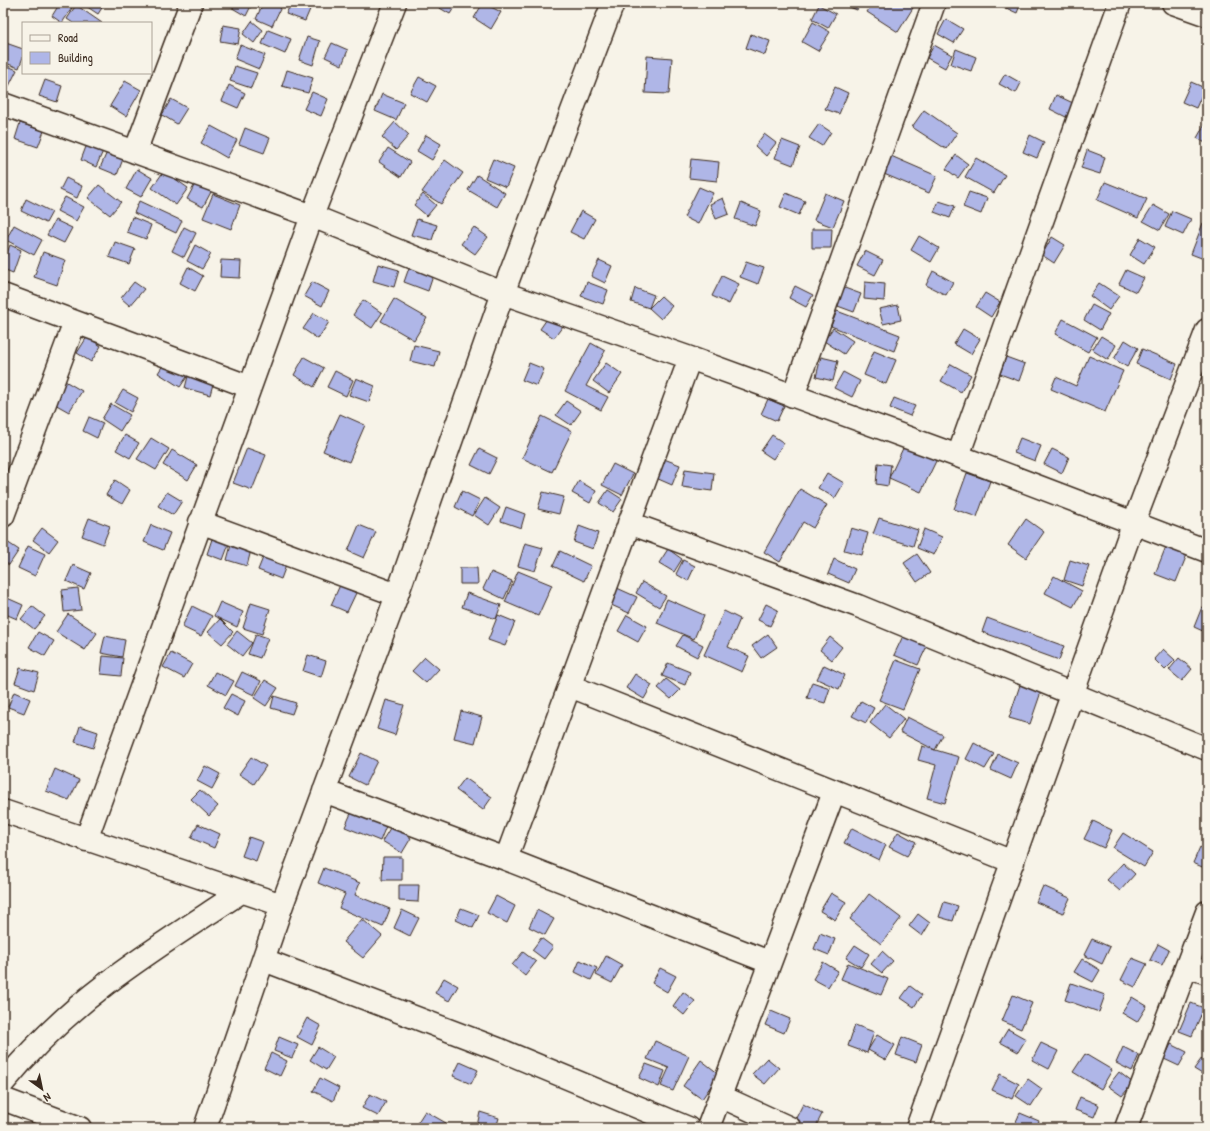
<svg xmlns="http://www.w3.org/2000/svg" width="1210" height="1131" viewBox="0 0 1210 1131" font-family="'Patrick Hand',sans-serif">
	<style>
		.building { fill: #afb6e7; stroke: #3b2a1e }
		.lines { fill: none; stroke-linecap: round; stroke-linejoin: round }
		.minor-casing { stroke: #3b2a1e; stroke-width: 25 }
		.minor { stroke: #f7f3e8; stroke-width: 22 }
	</style>
	<rect width="100%" height="100%" fill="#f7f3e8"/>
	<filter id="ink" filterUnits="userSpaceOnUse"><feTurbulence type="fractalNoise" baseFrequency=".025" numOctaves="2"/><feDisplacementMap in="SourceGraphic" scale="8" xChannelSelector="R" yChannelSelector="G"/><feConvolveMatrix kernelMatrix="1 2 1 2 8 2 1 2 1" color-interpolation-filters="sRGB"/></filter>
	<g filter="url(#ink)">
		<!-- building -->
		<path class="building" d="M60,3h5l7,5 -10,15 -10,-7z
			M88,3h17l-7,11 -12,-8z
			M231,3h14l6,3 -5,10 -17,-10z
			M263,3h20l-11,23 -16,-7z
			M291,3h10l10,4 -6,14 -19,-7z
			M441,3h16l-7,11 -12,-7z
			M483,3l18,9 -10,17 -17,-11z
			M839,3h21l-3,7z
			M873,3h43l-18,29 -31,-20z
			M995,3h26l-4,10z
			M76,5l26,18h-29l-6,-4z
			M819,5l17,9 -8,14 -16,-9z
			M946,19l17,10 -9,14 -16,-9z
			M252,21l11,9 -9,13 -11,-9z
			M813,22l17,10 -12,19 -16,-9z
			M223,25l18,3 -3,16 -18,-3z
			M268,30l23,9 -6,15 -23,-10z
			M751,34l19,7 -5,14 -19,-7z
			M307,37l13,4 -7,24 -14,-5z
			M3,42l20,7v8l-4,11 -16,-6z
			M332,43l16,7 -6,15 -17,-8z
			M240,45l25,10 -6,14 -24,-10z
			M934,45l18,10 -7,13 -18,-10z
			M956,49l20,8 -5,14 -20,-7z
			M647,56l25,2 -3,36 -24,-1z
			M3,64l14,6 -8,16 -6,-3z
			M235,66l22,7 -6,15 -21,-7z
			M287,70l26,8 -5,15 -26,-7z
			M1005,74l16,9 -5,10 -17,-9z
			M419,77l17,9 -9,16 -17,-9z
			M45,80l17,6 -5,16 -18,-6z
			M125,81l16,9 -15,26 -16,-10z
			M1191,82l14,6 -9,20 -14,-6z
			M229,85l16,8 -7,15 -16,-7z
			M835,87l13,6 -9,21 -14,-5z
			M312,92l16,7 -7,17 -17,-7z
			M382,94l22,9 -8,17 -21,-9z
			M1056,95l17,8 -7,14 -16,-8z
			M171,99l16,9 -10,16 -15,-9z
			M924,110l33,23 -11,16 -34,-22z
			M1207,120v24l-10,-6z
			M395,122l14,13 -13,15 -14,-13z
			M20,123l24,8 -6,16 -23,-8z
			M819,124l12,8 -9,14 -13,-8z
			M211,126l26,14 -10,18 -26,-15z
			M245,128l25,10 -6,15 -25,-9z
			M764,134l12,9 -10,13 -11,-10z
			M426,135l15,9 -9,16 -15,-9z
			M1030,135l14,7 -7,16 -14,-6z
			M782,140l18,7 -7,18 -18,-7z
			M87,144l16,7 -7,16 -15,-7z
			M388,148l22,14 -9,15 -22,-15z
			M1087,150l18,7 -5,17 -19,-6z
			M107,152l16,7 -6,16 -17,-7z
			M956,155l12,9 -10,14 -12,-9z
			M891,156l46,20 -8,17 -45,-19z
			M976,158l29,17 -11,18 -29,-16z
			M493,159l21,9 -8,19 -21,-9z
			M691,159l28,3 -2,19 -28,-3z
			M445,160l18,13 -22,31 -19,-12z
			M137,169l15,9 -11,19 -15,-8z
			M164,171l24,17 -12,17 -24,-17z
			M477,175l28,18 -8,14 -29,-17z
			M66,178l16,8 -5,12 -17,-8z
			M1105,182l42,17 -9,19 -41,-18z
			M195,184l16,8 -8,15 -16,-8z
			M99,185l22,17 -11,13 -22,-17z
			M699,187l14,6 -15,31 -14,-7z
			M969,192l18,6 -6,16 -18,-7z
			M786,193l19,8 -6,14 -19,-8z
			M825,193l19,8 -11,26 -19,-7z
			M213,194l27,11 -9,24 -28,-11z
			M423,194l13,11 -9,11 -13,-11z
			M65,197l19,10 -8,14 -19,-10z
			M723,198l6,16 -13,5 -6,-15z
			M26,199l26,13 -6,11 -25,-12z
			M139,201l43,20 -6,12 -42,-20z
			M939,201l16,5 -5,12 -16,-6z
			M741,203l20,8 -6,15 -20,-7z
			M1153,205l16,9 -9,16 -17,-9z
			M581,211l14,8 -11,20 -14,-7z
			M1172,211l19,8 -8,16 -18,-8z
			M132,217l19,8 -5,14 -19,-7z
			M417,219l20,6 -5,15 -21,-5z
			M55,220l17,8 -8,15 -17,-8z
			M1203,223l4,1v27l-3,8 -13,-5z
			M14,225l28,15 -8,15 -28,-15z
			M184,227l12,6 -12,24 -12,-6z
			M474,227l14,10 -13,17 -14,-10z
			M812,229h20l-1,19h-19z
			M919,236l20,12 -8,14 -20,-12z
			M1052,237l13,8 -11,18 -12,-8z
			M1140,238l15,9 -11,17 -14,-9z
			M115,242l20,7 -6,15 -20,-7z
			M10,245l11,5 -8,23 -10,-4v-5z
			M195,245l16,9 -9,15 -15,-8z
			M865,251l18,9 -8,15 -18,-9z
			M43,252l22,8 -8,25 -23,-8z
			M221,260l20,1 -1,17 -20,-1z
			M599,260l13,6 -7,17 -14,-7z
			M746,262l18,6 -6,16 -18,-7z
			M378,264l21,6 -5,17 -21,-6z
			M410,265l24,8 -6,18 -24,-9z
			M188,267l15,9 -8,15 -15,-8z
			M1126,270l18,8 -8,14 -17,-8z
			M933,271l20,11 -7,13 -20,-10z
			M722,276l17,8 -10,20 -17,-8z
			M134,282l10,7 -14,17 -9,-8z
			M312,282l17,9 -7,15 -18,-10z
			M587,282l21,8 -5,14 -22,-8z
			M865,282l20,2 -1,17 -20,-2z
			M1099,283l20,13 -10,14 -19,-14z
			M795,286l18,9 -7,12 -17,-9z
			M842,287l19,7 -7,18 -19,-7z
			M635,288l19,7 -5,13 -18,-6z
			M985,293l15,9 -9,15 -15,-10z
			M661,296l11,10 -11,13 -12,-11z
			M394,299l33,19 -13,22 -33,-19z
			M363,300l19,13 -10,15 -19,-13z
			M898,305l3,15 -18,4 -4,-15z
			M1092,305l17,9 -9,16 -16,-10z
			M837,311l63,24 -6,16 -63,-25z
			M314,313l15,9 -11,17 -15,-10z
			M549,316l14,10 -9,12 -14,-9z
			M1063,319l34,18 -9,15 -33,-18z
			M833,328l20,13 -9,13 -20,-13z
			M963,329l17,10 -9,15 -17,-10z
			M1101,336l15,9 -8,15 -16,-10z
			M87,337l14,9 -10,16 -14,-9z
			M1125,340l13,8 -11,19 -13,-8z
			M591,343l14,8 -19,35 22,11 -7,13 -36,-19z
			M414,345l25,6 -4,16 -25,-6z
			M1142,349l35,15 -6,15 -35,-15z
			M874,351l22,9 -10,24 -22,-9z
			M1089,356l34,15 -18,41 -54,-23 5,-12 20,9z
			M304,357l20,11 -10,19 -20,-12z
			M821,357l17,4 -5,20 -17,-4z
			M1006,357l19,7 -6,17 -19,-7z
			M167,359l22,15 -9,13 -22,-14z
			M529,363l15,6 -7,17 -15,-6z
			M606,363l16,11 -13,19 -16,-12z
			M951,364l20,11 -10,17 -20,-11z
			M335,371l18,9 -7,16 -19,-9z
			M843,372l17,9 -8,16 -18,-9z
			M188,376l25,8 -3,11 -25,-7z
			M356,378l19,8 -6,16 -20,-7z
			M65,381l17,10 -13,21 -16,-9z
			M123,390l15,8 -7,14 -16,-9z
			M894,398l21,8 -5,10 -20,-8z
			M768,399l16,7 -7,15 -16,-7z
			M566,401l15,10 -10,14 -15,-10z
			M111,404l19,11 -10,16 -18,-12z
			M340,414l25,11 -16,37 -26,-11z
			M542,416l30,15 -20,41 -30,-14z
			M89,417l14,6 -6,15 -14,-7z
			M125,435l14,8 -9,15 -14,-8z
			M772,435l12,8 -11,16 -12,-8z
			M151,438l18,11 -13,21 -19,-11z
			M1020,438l21,8 -6,15 -21,-8z
			M905,444l32,15 -16,33 -32,-14z
			M247,448l19,7 -14,35 -19,-7z
			M479,449l18,9 -8,16 -18,-9z
			M1052,449l17,8 -7,16 -18,-9z
			M172,450l25,15 -9,15 -25,-15z
			M664,459l16,6 -8,20 -16,-7z
			M878,463l13,2 -3,21 -12,-2z
			M613,464l20,10 -11,21 -20,-10z
			M685,469l29,4 -2,18 -30,-4z
			M827,473l17,10 -9,15 -17,-10z
			M967,473l23,8 -13,36 -23,-8z
			M115,480l15,10 -8,14 -16,-9z
			M579,481l17,10 -6,12 -18,-10z
			M800,489l27,16 -14,23 -10,-6 -23,40 -16,-10z
			M608,490l14,9 -9,13 -14,-9z
			M462,491l18,9 -8,16 -17,-9z
			M167,492l15,9 -9,14 -15,-9z
			M543,492l21,5 -5,17 -21,-5z
			M485,498l15,10 -11,17 -15,-10z
			M506,507l19,7 -4,14 -20,-7z
			M89,518l21,8 -7,18 -21,-8z
			M879,518l39,12 -5,16 -40,-12z
			M1026,519l18,13 -18,26 -18,-13z
			M151,525l19,8 -7,17 -19,-8z
			M359,525l17,7 -12,26 -16,-7z
			M579,526l19,7 -5,16 -19,-7z
			M42,528l16,12 -9,12 -16,-12z
			M851,528l17,5 -6,22 -18,-5z
			M924,529l18,8 -8,18 -17,-7z
			M212,539l17,5 -6,16 -16,-6z
			M4,540l15,10 -10,15 -6,-4z
			M525,543l18,5 -8,23 -17,-5z
			M1167,544l21,8 -12,30 -21,-8z
			M231,545l20,5 -4,16 -20,-6z
			M28,546l17,8 -10,22 -17,-8z
			M668,549l14,10 -8,13 -15,-9z
			M560,551l31,15 -7,15 -31,-15z
			M917,554l13,19 -13,9 -13,-19z
			M264,555l23,8 -6,16 -23,-9z
			M834,559l21,10 -6,14 -21,-9z
			M683,560l12,6 -7,15 -12,-7z
			M1070,560l19,6 -7,20 -18,-6z
			M73,565l18,8 -7,16 -18,-8z
			M460,568h17l1,16h-18z
			M518,571l34,14 -14,31 -33,-14z
			M491,572l21,9 -8,18 -21,-10z
			M1054,576l28,15 -9,16 -28,-14z
			M642,582l24,14 -7,11 -23,-14z
			M340,585l16,8 -9,19 -16,-7z
			M78,588l3,22 -17,2 -2,-22z
			M617,588l20,9 -8,16 -20,-9z
			M467,593l34,12 -5,14 -34,-12z
			M5,597l18,8 -6,14 -14,-6v-11z
			M667,599l37,16 -10,24 -37,-16z
			M220,602l23,10 -6,15 -23,-11z
			M251,603l19,6 -8,25 -19,-6z
			M766,604l12,6 -8,16 -12,-6z
			M32,606l13,10 -11,13 -13,-10z
			M192,606l20,10 -11,20 -19,-9z
			M1202,607l5,2v24l-13,-6z
			M724,611l16,8 -12,28 21,9 -7,16 -38,-17z
			M68,614l29,19 -12,17 -29,-18z
			M498,615l17,7 -10,24 -17,-6z
			M627,615l20,11 -9,16 -20,-11z
			M987,618l77,28 -5,14 -77,-28z
			M220,619l13,13 -11,12 -14,-12z
			M237,631l15,12 -10,13 -15,-12z
			M38,632l16,9 -9,15 -16,-9z
			M256,634l12,4 -8,20 -12,-4z
			M768,634l9,13 -16,11 -9,-12z
			M683,635l20,10 -6,12 -21,-11z
			M105,636l20,4 -3,17 -21,-4z
			M903,636l24,10 -9,19 -24,-10z
			M830,637l12,10 -10,13 -12,-10z
			M1163,649l12,11 -10,10 -11,-11z
			M171,653l21,11 -8,14 -21,-11z
			M308,655l18,6 -5,16 -18,-6z
			M103,656l20,2 -2,18 -20,-2z
			M425,657l14,12 -13,14 -14,-12z
			M1179,658l13,11 -10,12 -13,-11z
			M896,660l24,9 -17,40 -24,-9z
			M668,663l22,9 -5,13 -23,-9z
			M824,665l21,10 -6,14 -22,-10z
			M20,668l19,5 -5,17 -19,-7z
			M215,672l19,9 -8,14 -18,-10z
			M242,672l19,9 -7,14 -19,-9z
			M635,674l17,11 -8,14 -18,-11z
			M666,679l14,11 -9,9 -13,-11z
			M265,680l13,8 -12,18 -12,-8z
			M812,682l18,6 -5,15 -18,-5z
			M1021,682l21,7 -12,35 -21,-6z
			M14,692l16,7 -6,14 -16,-6z
			M231,694l14,7 -7,15 -15,-8z
			M274,696l22,7 -4,11 -21,-6z
			M386,700l18,5 -9,30 -18,-6z
			M861,701l13,7 -8,15 -14,-7z
			M885,704l19,15 -15,19 -19,-15z
			M461,711l21,6 -7,26 -21,-5z
			M907,717l36,18 -8,15 -35,-18z
			M80,726l18,6 -5,16 -18,-6z
			M974,743l20,11 -9,15 -19,-10z
			M922,746l37,11 -14,46 -18,-5 9,-33 -18,-5z
			M361,753l16,8 -12,24 -16,-8z
			M998,754l20,9 -7,16 -20,-9z
			M251,757l15,9 -12,18 -15,-10z
			M205,766l15,8 -8,15 -15,-8z
			M55,769l24,11 -10,20 -23,-9z
			M465,778l27,19 -9,13 -27,-20z
			M200,790l18,16 -9,10 -18,-17z
			M352,811l34,15 -6,15 -35,-14z
			M1093,821l19,9 -8,18 -20,-9z
			M198,824l22,10 -6,14 -23,-10z
			M392,825l19,13 -9,15 -20,-12z
			M852,828l34,17 -7,15 -35,-17z
			M898,832l18,10 -9,14 -18,-9z
			M1123,833l30,19 -9,15 -31,-19z
			M249,837l14,5 -7,19 -14,-5z
			M1200,847l7,4v18l-14,-6z
			M383,857h19v23h-20z
			M1123,863l12,11 -15,17 -13,-11z
			M324,868l36,15 -5,12 35,14 -7,18 -44,-19 6,-14 -27,-11z
			M399,885h20l-1,17 -19,-1z
			M1043,886l27,12 -7,15 -27,-11z
			M831,893l15,9 -11,18 -15,-9z
			M869,894l32,24 -20,26 -31,-25z
			M496,896l19,10 -8,17 -20,-10z
			M944,902l14,4 -5,15 -14,-4z
			M461,908l18,7 -6,13 -17,-8z
			M402,910l17,8 -9,18 -16,-8z
			M537,910l17,9 -9,16 -16,-8z
			M918,914l12,9 -8,13 -13,-10z
			M362,919l20,17 -19,22 -20,-16z
			M820,933l15,6 -6,16 -15,-6z
			M541,938l12,9 -9,12 -12,-9z
			M1092,939l18,8 -8,17 -18,-9z
			M1158,944l11,6 -7,15 -12,-5z
			M855,945l14,9 -8,13 -15,-9z
			M882,951l11,10 -11,12 -11,-9z
			M523,952l13,10 -11,14 -13,-11z
			M606,956l16,9 -10,18 -16,-8z
			M1132,958l15,6 -12,23 -14,-7z
			M1082,959l18,11 -7,12 -19,-10z
			M580,960l17,8 -6,12 -16,-8z
			M823,962l15,9 -10,16 -15,-8z
			M848,963l40,16 -7,16 -40,-16z
			M660,968l16,8 -9,16 -15,-9z
			M444,978l14,8 -9,15 -14,-8z
			M1071,983l34,12 -6,17 -34,-12z
			M910,986l12,9 -8,12 -13,-9z
			M683,992l12,9 -11,14 -11,-9z
			M1013,995l19,8 -11,26 -19,-8z
			M1132,997l15,9 -10,16 -15,-9z
			M1191,1003l13,5 -12,28 -13,-5z
			M771,1011l19,8 -6,14 -19,-8z
			M307,1018l14,8 -9,19 -15,-8z
			M855,1025l19,7 -7,21 -19,-7z
			M1008,1029l18,10 -8,13 -18,-10z
			M877,1035l18,10 -9,15 -18,-10z
			M279,1037l19,8 -6,13 -18,-7z
			M902,1037l20,8 -6,17 -20,-7z
			M655,1041l34,15 -16,35 -12,-5 8,-18 -22,-9z
			M1041,1043l17,8 -9,18 -17,-9z
			M1171,1044l16,8 -8,14 -15,-7z
			M318,1047l16,10 -8,13 -16,-10z
			M1123,1047l16,8 -7,16 -16,-8z
			M271,1053l16,8 -7,15 -16,-8z
			M1085,1054l27,16 -11,19 -28,-17z
			M767,1058l12,10 -14,16 -13,-10z
			M1202,1058l5,4v15l-13,-8z
			M701,1060l18,14 -17,25 -19,-13z
			M460,1062l18,8 -7,14 -18,-8z
			M646,1064l19,7 -6,16 -20,-9z
			M1119,1072l14,11 -11,13 -14,-10z
			M1000,1074l19,10 -7,15 -20,-9z
			M320,1078l19,10 -6,13 -20,-10z
			M1028,1079l14,10 -11,17 -15,-10z
			M370,1094l16,8 -8,14 -16,-8z
			M1080,1097l19,8 -5,12 -19,-7z
			M803,1104l19,10 -7,14h-24z
			M425,1111l21,12 -4,5h-21l-5,-3z
			M480,1112l19,6 -3,10 -19,-2z
			M1020,1113l19,8 -3,7h-23z"/>
		<g class="lines">
			<!-- minor casing -->
			<g class="minor-casing">
				<path id="minor" d="M1173,3l34,12
					M3,104l309,112 191,77 187,65 268,98 249,95
					M135,152l56,-149
					M3,295l247,92
					M793,396l141,-393
					M958,456l162,-453
					M3,516l72,-194
					M200,522l197,73
					M629,523l229,83 349,143
					M570,686l443,176
					M324,791l182,68 263,103
					M3,811l279,94
					M86,840l226,-624 83,-213
					M506,859l184,-501
					M264,960l234,89 190,79
					M1187,966l20,7
					M3,1083c29,-35 66,-71 103,-99 43,-33 90,-62 135,-92
					M720,1096l70,32
					M3,1099l77,29
					M205,1128l77,-223 115,-310 106,-302 110,-290
					M708,1128l126,-336
					M917,1128l217,-606 73,-192
					M1126,1128l81,-216"/>
			</g>
			<!-- minor -->
			<use href="#minor" class="minor"/>
		</g>
	</g>
	<!-- margin -->
	<rect width="1210" height="1131" fill="none" stroke="#f7f3e8" stroke-width="16"/>
	<rect x="8" y="8" width="1194" height="1115" fill="none" stroke="#3b2a1e" stroke-width="1.5" filter="url(#ink)"/>
	<!-- legend -->
	<rect x="22" y="22" width="130" height="52" fill="#f7f3e8" stroke="#aca397"/>
	<rect x="30" y="35" width="20" height="6" fill="#f7f3e8" stroke="#aca397"/>
	<text x="58" y="42" font-size="12" fill="#3b2a1e">Road</text>
	<rect x="30" y="52" width="20" height="12" fill="#afb6e7" stroke="#aca397"/>
	<text x="58" y="62" font-size="12" fill="#3b2a1e">Building</text>
	<!-- north arrow -->
	<g transform="translate(42 1089) rotate(147)" stroke="#f7f3e8" stroke-width="3" paint-order="stroke">
	<path d="M0-3L7 15L0 10L-7 15Z" fill="#3b2a1e"/>
	<text y="-6" font-size="11" font-weight="bold" text-anchor="middle" fill="#3b2a1e">N</text>
	</g>
</svg>
